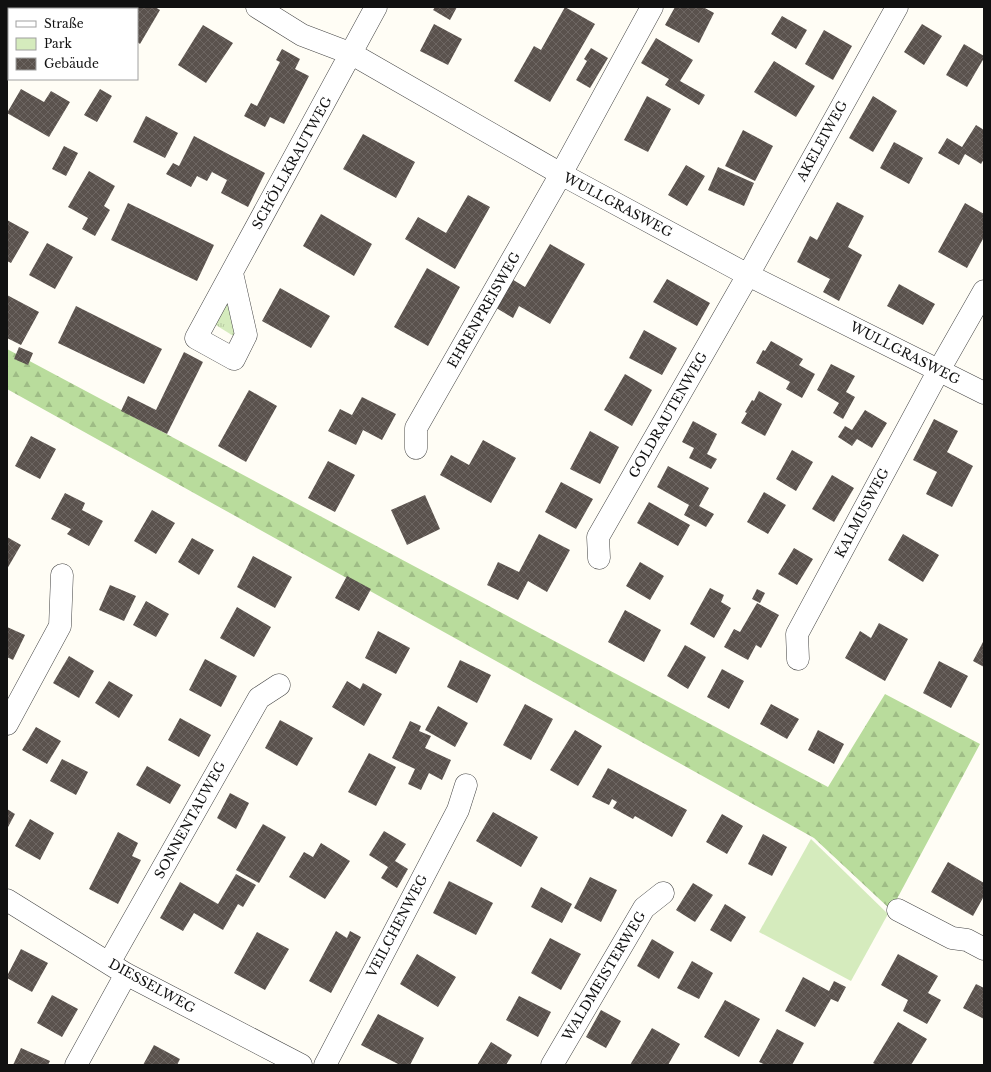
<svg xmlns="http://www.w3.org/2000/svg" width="991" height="1072" viewBox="0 0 991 1072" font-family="'Libre Baskerville',serif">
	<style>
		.grass { fill: url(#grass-tufts) }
		.forest { fill: url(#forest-firs) }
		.park { fill: #d5ebbd }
		.building { fill: url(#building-cross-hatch) }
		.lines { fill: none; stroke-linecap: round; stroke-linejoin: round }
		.minor-casing { stroke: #444; stroke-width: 23 }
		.minor { stroke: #fff; stroke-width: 22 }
		.labels { text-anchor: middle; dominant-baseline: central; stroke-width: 4; stroke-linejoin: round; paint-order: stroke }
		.street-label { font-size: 13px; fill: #111; stroke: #fff }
	</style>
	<defs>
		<pattern id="grass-tufts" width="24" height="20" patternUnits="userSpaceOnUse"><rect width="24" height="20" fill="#d5ebbd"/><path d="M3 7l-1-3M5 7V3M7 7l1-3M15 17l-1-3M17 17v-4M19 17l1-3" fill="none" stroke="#b6c8a1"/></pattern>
		<pattern id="forest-firs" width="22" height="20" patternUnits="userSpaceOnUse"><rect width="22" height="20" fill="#b9dc9c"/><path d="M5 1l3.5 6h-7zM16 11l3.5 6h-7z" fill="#9ebc85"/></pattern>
		<pattern id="building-cross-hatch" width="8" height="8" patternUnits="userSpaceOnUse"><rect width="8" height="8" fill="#5a524d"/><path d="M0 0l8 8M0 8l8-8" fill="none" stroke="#6d6662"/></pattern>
	</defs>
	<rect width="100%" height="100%" fill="#fffdf5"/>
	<!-- grass -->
	<path class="grass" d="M226,296l11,38 -2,3 -24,-15z"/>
	<!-- forest -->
	<path class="forest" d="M7,349l821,438 57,-93 95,50 -89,166 -77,-72 -807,-449z"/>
	<!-- park -->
	<path class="park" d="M811,839l77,75 -37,67 -92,-49z"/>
	<!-- building -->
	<path class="building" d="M90,7h65l5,3 -20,34 -3,-2v-33h-48z
		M435,7h22l-7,13 -17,-10z
		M565,7l30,17 -45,78 -36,-21 20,-35 7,4z
		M675,7h28l11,6 -15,30 -34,-18z
		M782,16l25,14 -11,19 -25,-15z
		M434,24l28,15 -14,26 -28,-14z
		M922,24l20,12 -18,29 -20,-13z
		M203,25l30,18 -27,40 -28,-18z
		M824,30l28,16 -19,34 -28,-16z
		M656,38l37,22 -13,21 25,14 -6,10 -34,-20 4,-6 -28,-16z
		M964,44l20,12v2l-17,29 -21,-12z
		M591,48l17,10 -18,30 -14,-8 11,-19 -3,-2z
		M282,49l18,10 -5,10 14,7 -25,48 -14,-7 -5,10 -21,-11 7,-13 6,3 23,-44 -4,-2z
		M774,61l41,25 -19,31 -42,-25z
		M21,89l23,13 7,-11 19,11 -21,35 -42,-24z
		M100,89l12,7 -15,26 -13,-7z
		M647,96l24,13 -23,43 -24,-12z
		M873,96l24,15 -24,41 -24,-14z
		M146,116l32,17 -13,25 -32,-16z
		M976,125l8,5v29l-3,5 -16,-10 -6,11 -21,-12 9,-15 15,9z
		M743,130l30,16 -18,35 -30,-15z
		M363,134l52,28 -19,36 -53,-29z
		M194,136l36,19 35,18 -17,34 -27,-14 6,-13 -15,-8 -5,9 -10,-5 -6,11 -25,-13 7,-11 6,3z
		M894,142l29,16 -14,26 -29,-16z
		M64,146l14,7 -12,23 -14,-7z
		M686,165l19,11 -18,30 -19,-11z
		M718,167l36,16 -10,23 -36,-16z
		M89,171l26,15 -11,20 6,4 -15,26 -13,-7 6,-11 -20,-11z
		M468,195l22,12 -35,62 -50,-30 13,-22 28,16z
		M837,202l27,14 -16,31 14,8 -23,46 -16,-9 7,-13 -33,-17 13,-26 7,4z
		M128,203l86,42 -17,36 -86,-41z
		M965,203l19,11v23l-17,31 -29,-16z
		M321,214l51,30 -18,32 -51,-30z
		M7,220l22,12 -18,31 -4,-2z
		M47,243l26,14 -18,32 -26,-14z
		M550,244l35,20 -35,60 -31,-18 -6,12 -20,-12 17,-28 15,9z
		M427,268l33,19 -32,59 -34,-19z
		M667,279l43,24 -13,23 -44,-24z
		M899,284l36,20 -12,21 -36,-19z
		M280,288l50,28 -19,32 -49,-27z
		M7,295l32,17 -18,33 -14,-7z
		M76,306l86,43 -18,35 -86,-41z
		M644,330l33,18 -15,27 -33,-17z
		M771,341l32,18 -4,6 16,9 -13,24 -16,-9 4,-7 -34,-19 7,-13 2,1z
		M19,347l14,6 -5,12 -14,-6z
		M184,352l19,10 -36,72 -46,-23 7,-15 28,14z
		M831,364l24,12 -9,16 9,5 -12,22 -10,-6 6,-10 -22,-13z
		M625,374l27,16 -20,36 -28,-16z
		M249,390l28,16 -31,56 -28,-16z
		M759,391l23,13 -17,32 -24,-13 6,-10 -2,-1 7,-12 2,1z
		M362,397l34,17 -14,26 -19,-10 -7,15 -28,-14 12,-22 12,6z
		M865,410l22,13 -15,25 -15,-9 -5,7 -14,-9 7,-11 7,4z
		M934,419l24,12 -11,21 26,14 -21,41 -26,-13 11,-22 -24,-12z
		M693,421l24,13 -10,20 10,5 -6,10 -22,-11 5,-10 -12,-6z
		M590,431l29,16 -19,37 -30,-15z
		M31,436l25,13 -16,30 -25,-13z
		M483,440l33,18 -25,45 -51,-28 11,-20 18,10z
		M792,450l21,12 -17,29 -20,-12z
		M328,461l27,14 -20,37 -27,-14z
		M668,466l41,22 -10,18 15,8 -8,13 -22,-12 5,-10 -32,-18z
		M832,475l22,13 -20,34 -22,-13z
		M561,482l32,17 -17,30 -31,-17z
		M764,492l22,13 -18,29 -21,-12z
		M65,493l20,10 -3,7 21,11 -14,25 -22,-12 4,-5 -20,-10z
		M425,495l15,34 -33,16 -16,-35z
		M649,502l41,23 -12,21 -41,-23z
		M152,510l23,13 -19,31 -22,-13z
		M539,534l31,16 -23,42 -19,-11 -10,19 -31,-15 11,-23 21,10z
		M903,534l36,21 -16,27 -35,-22z
		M7,537l14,8 -14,24z
		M192,538l22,12 -15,25 -21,-13z
		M794,548l19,11 -16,26 -19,-11z
		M253,556l39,21 -17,31 -38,-21z
		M640,562l24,14 -14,24 -24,-14z
		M347,576l24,13 -12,22 -24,-13z
		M110,585l26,11 -12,25 -25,-11z
		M710,588l14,7 -3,7 10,6 -17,30 -24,-14z
		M757,589l8,4 -5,10 -8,-4z
		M146,601l23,13 -13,23 -23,-12z
		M757,603l22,12 -18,33 -5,-3 -8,15 -24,-13 10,-18 6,3z
		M237,607l34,20 -17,30 -34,-19z
		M625,610l36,20 -17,32 -36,-20z
		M879,623l29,16 -23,42 -40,-23 15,-27 11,7z
		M7,627l18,8 -12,25 -6,-3z
		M378,631l32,17 -14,26 -31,-16z
		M984,640v27l-11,-6z
		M685,645l21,12 -18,32 -21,-13z
		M69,656l25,15 -15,27 -26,-15z
		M205,659l32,17 -16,31 -32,-17z
		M460,660l31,15 -14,28 -30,-16z
		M939,661l29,15 -17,32 -28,-15z
		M722,669l22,12 -15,28 -22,-12z
		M109,681l24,14 -14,23 -24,-15z
		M347,681l13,8 3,-6 19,11 -18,32 -32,-19z
		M525,704l28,15 -22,41 -28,-15z
		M771,704l28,15 -12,20 -27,-15z
		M438,706l30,17 -13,24 -30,-17z
		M180,718l31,17 -12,22 -31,-17z
		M280,720l33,18 -16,28 -32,-18z
		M410,721l11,5 -2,5 12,5 -6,12 26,12 -9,20 -13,-7 -8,17 -13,-6 7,-15 -23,-11z
		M36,727l25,14 -14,23 -25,-14z
		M575,730l27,16 -24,40 -28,-16z
		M818,730l26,14 -10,20 -26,-14z
		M369,753l27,14 -20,39 -28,-14z
		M62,759l26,13 -12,23 -26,-14z
		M147,766l34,19 -11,19 -34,-19z
		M608,768l79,42 -15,27 -37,-21 -2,3 -20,-11 4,-6 -5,-3 -3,6 -17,-8z
		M230,793l19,10 -13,26 -19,-11z
		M7,809l8,5 -8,15z
		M493,812l45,25 -17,30 -45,-26z
		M722,814l21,12 -16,28 -21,-12z
		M30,819l24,14 -14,27 -25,-14z
		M263,824l23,13 -27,46 -23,-13z
		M384,831l22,13 -11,17 13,8 -11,19 -16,-10 7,-11 -19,-12z
		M118,832l20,11 -6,13 9,4 -23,44 -29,-15z
		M763,834l24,13 -15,29 -24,-12z
		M321,843l29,18 -25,38 -36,-22 15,-25 9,5z
		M948,862l36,21v13l-11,20 -42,-24z
		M236,874l20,11 -13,22 -5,-3 -15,26 -29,-17 -11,18 -23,-13 20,-36 38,22z
		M590,877l27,13 -16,32 -27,-14z
		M449,881l44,22 -17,32 -43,-22z
		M693,883l20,12 -18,27 -19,-12z
		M541,887l31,17 -10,19 -31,-16z
		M725,904l21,13 -15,25 -21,-12z
		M336,931l11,7 3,-7 11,6 -30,56 -22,-12z
		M257,932l32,17 -24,41 -31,-17z
		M550,938l31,16 -20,36 -30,-17z
		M652,939l22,13 -15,27 -22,-13z
		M21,949l27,14 -16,29 -25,-14v-2z
		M417,954l39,23 -18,30 -38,-23z
		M898,954l40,22 -10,17 13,7 -14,24 -24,-13 5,-11 -27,-15z
		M692,961l21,12 -14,26 -22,-11z
		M803,977l26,14 5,-10 12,6 -8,15 -7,-3 -16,28 -30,-16z
		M976,984l8,4v31l-21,-11z
		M52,995l26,14 -16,28 -25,-14z
		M519,996l32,16 -13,25 -32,-17z
		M725,1000l35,19 -21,38 -35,-20z
		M601,1010l20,11 -15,27 -20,-11z
		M378,1014l46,24 -14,27h-10l-39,-20z
		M898,1022l29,17 -16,26h-34l-4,-2z
		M652,1028l28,16 -12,21h-38z
		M777,1029l27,14 -12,22h-26l-7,-3z
		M491,1042l21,13 -6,10h-29z
		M154,1045l26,14 -3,6h-34z
		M21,1048l29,13 -2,4h-35z"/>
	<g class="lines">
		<!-- minor casing -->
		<g class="minor-casing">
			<path id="minor" d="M257,7l45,28 50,19 209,120 187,101 236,118
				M7,15l2,-3
				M232,273l14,62 -12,24 -38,-21 180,-331
				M416,448v-20l145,-254 91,-167
				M599,558l-1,-21 150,-262 149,-268
				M798,659l-1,-25 142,-264 45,-79
				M7,724l53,-98 2,-51
				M7,900l119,74 175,91
				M898,910l54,28 15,2 17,9
				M109,963l150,-265 20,-13
				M76,1065l50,-91
				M325,1065l133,-255 8,-25
				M552,1065l92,-157 19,-15"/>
		</g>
		<!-- minor -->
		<use href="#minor" class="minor"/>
	</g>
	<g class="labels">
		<!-- street labels -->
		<g class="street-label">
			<text transform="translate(822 141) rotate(-61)">AKELEIWEG</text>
			<text transform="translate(292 163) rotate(-61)">SCHÖLLKRAUTWEG</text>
			<text transform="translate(618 205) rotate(28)">WULLGRASWEG</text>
			<text transform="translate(484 310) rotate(-60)">EHRENPREISWEG</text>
			<text transform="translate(905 353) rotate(27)">WULLGRASWEG</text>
			<text transform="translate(668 415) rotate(-60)">GOLDRAUTENWEG</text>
			<text transform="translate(862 513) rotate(-62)">KALMUSWEG</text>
			<text transform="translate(190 820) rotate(-61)">SONNENTAUWEG</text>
			<text transform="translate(397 926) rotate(-62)">VEILCHENWEG</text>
			<text transform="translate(604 976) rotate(-59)">WALDMEISTERWEG</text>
			<text transform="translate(152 986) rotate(29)">DIESSELWEG</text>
		</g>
	</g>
	<!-- border -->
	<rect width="991" height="1072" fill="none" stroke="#111111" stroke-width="16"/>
	<!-- legend -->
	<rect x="8" y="8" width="130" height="72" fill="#ffffff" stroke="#a0a0a0"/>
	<rect x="16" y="21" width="20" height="6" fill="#ffffff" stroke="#a0a0a0"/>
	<text x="44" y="28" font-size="12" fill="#111111">Straße</text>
	<rect x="16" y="38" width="20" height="12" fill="#d5ebbd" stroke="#a0a0a0"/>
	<text x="44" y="48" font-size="12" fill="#111111">Park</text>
	<rect x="16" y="58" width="20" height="12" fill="url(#building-cross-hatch)" stroke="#a0a0a0"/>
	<text x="44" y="68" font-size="12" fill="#111111">Gebäude</text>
</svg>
